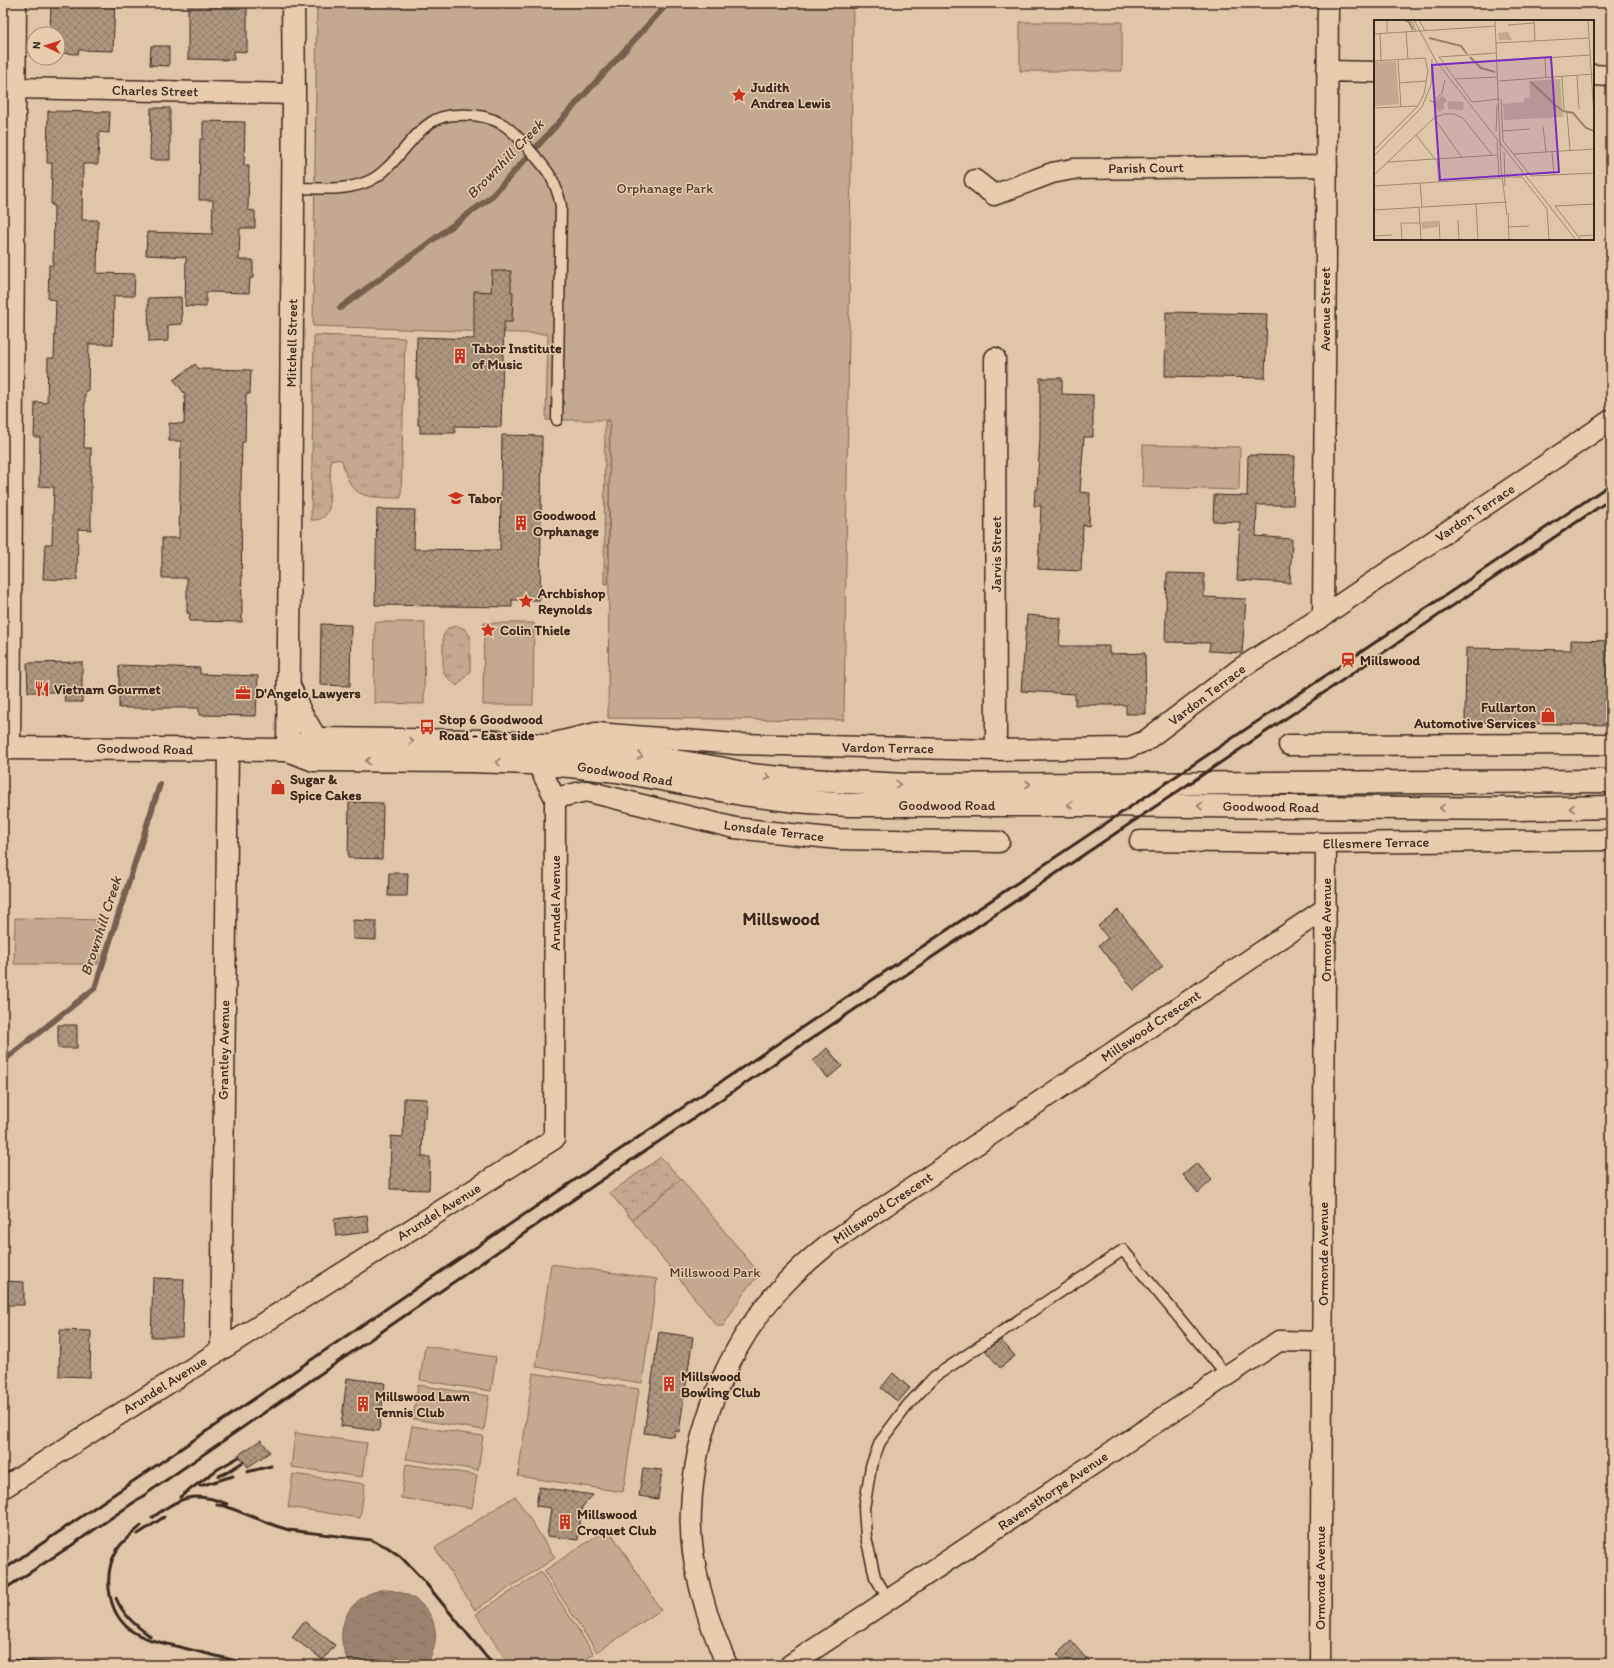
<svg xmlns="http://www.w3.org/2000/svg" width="1614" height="1668" viewBox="0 0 1614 1668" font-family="Itim,sans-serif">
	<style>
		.grass { fill: url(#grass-tufts); stroke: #7e6a56 }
		.forest { fill: url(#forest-crowns); stroke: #7e6a56 }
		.green { fill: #c2a98f; stroke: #7e6a56 }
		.water { fill: url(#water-ripples); stroke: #745f4e }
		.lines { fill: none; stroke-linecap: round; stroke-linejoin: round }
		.stream { stroke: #745f4e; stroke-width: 6 }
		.building { fill: url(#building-cross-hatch); stroke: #3b2a1e }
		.service-casing { stroke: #3b2a1e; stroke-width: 13 }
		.minor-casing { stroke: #3b2a1e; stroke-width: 23 }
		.tertiary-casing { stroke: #3b2a1e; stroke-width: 25 }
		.secondary-casing { stroke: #3b2a1e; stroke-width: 25 }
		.service { stroke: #e7ccae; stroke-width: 10 }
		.minor { stroke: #e7ccae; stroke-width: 20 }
		.tertiary { stroke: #e7ccae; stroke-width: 22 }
		.secondary { stroke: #e7ccae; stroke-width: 22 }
		.rail { stroke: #3b2a1e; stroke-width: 3 }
		.oneway { stroke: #917b66 }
		.labels { text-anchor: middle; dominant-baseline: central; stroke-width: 3; stroke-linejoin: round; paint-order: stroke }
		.poi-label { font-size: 14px; font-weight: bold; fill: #3b2a1e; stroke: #e7ccae; text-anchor: start }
		.street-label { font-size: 14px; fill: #3b2a1e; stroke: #e7ccae }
		.park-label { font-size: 14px; fill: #4f3d2f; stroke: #e7ccae }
		.water-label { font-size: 15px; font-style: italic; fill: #4e3c2e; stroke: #e7ccae }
		.district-label { font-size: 18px; font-weight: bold; fill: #3b2a1e; stroke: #e7ccae }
		.inset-river { fill: none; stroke: #9a836e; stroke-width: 2 }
		.inset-road { fill: none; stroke: #9e8871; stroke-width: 1 }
		.view { fill: #7b2cbf; fill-opacity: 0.15; stroke: #7b2cbf; stroke-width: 2 }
		.inset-edge { fill: none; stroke: #3b2a1e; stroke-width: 2 }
	</style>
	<defs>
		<pattern id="grass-tufts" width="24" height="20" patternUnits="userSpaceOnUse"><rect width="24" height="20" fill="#c2a98f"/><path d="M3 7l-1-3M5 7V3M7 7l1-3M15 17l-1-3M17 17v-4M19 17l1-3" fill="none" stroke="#9f8a74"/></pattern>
		<pattern id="forest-crowns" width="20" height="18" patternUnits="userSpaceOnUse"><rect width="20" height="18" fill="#c2a98f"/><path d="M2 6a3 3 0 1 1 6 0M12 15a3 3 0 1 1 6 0" fill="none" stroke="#9f8a74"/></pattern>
		<pattern id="water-ripples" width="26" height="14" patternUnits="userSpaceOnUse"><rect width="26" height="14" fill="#9a836e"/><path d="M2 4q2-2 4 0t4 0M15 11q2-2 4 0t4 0" fill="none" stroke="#7f6b5a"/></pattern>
		<pattern id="building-cross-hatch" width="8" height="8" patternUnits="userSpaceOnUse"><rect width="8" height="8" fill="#ad967e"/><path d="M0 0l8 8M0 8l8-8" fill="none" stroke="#8e7b67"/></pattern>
	</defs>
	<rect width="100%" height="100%" fill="#e0c6a8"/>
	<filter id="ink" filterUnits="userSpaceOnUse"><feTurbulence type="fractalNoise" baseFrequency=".025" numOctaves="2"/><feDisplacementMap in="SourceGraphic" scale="8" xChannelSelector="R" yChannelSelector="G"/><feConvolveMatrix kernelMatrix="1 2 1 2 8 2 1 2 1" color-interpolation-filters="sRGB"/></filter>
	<g filter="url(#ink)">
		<!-- grass -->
		<path class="grass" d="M314,335l91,3 -4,160c-36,-1 -51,2 -59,-38l-11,-1 -2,50c-4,9 -8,11 -18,11z
			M605,421h5l-2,163h-4z
			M457,626l8,3 5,7v36l-13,14 -13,-12 -1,-4v-34l5,-8z"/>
		<!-- forest -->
		<path class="forest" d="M661,1157l20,22 -49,41 -22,-27z"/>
		<!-- green -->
		<path class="green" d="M317,3h536l-9,717 -236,-2 2,-298h-64l2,-86 -235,-8z
			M1020,22h102v49h-102z
			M1143,445l97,2 -1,43 -97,-3z
			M375,622h50l-1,82 -50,-1z
			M484,623h50l-1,82h-50z
			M15,918l90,2 -7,44h-84z
			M681,1179l79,95 -13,14 -24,38h-6l-85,-106z
			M551,1264l106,15 -15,104 -106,-16z
			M425,1346l71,11 -5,34 -71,-11z
			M533,1373l106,16 -16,103 -105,-16z
			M418,1385l71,11 -5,34 -71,-11z
			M412,1426l71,10 -5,34 -72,-11z
			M295,1433l72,10 -5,34 -71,-10z
			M406,1464l71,11 -5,33 -71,-10z
			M293,1474l72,10 -5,34 -72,-11z
			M515,1496l40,62 -80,52 -40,-62z
			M608,1528l53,82 -64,42 -53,-81z
			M541,1572l53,82 -17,11h-68l-33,-51z"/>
		<!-- water -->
		<path class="water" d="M380,1590c43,-2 71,37 46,75h-75c-16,-23 -11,-55 14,-69 4,-3 10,-4 15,-6z"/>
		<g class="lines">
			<!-- stream -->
			<path class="stream" d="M340,308l150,-110 178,-195
				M3,1061l92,-73 65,-204"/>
		</g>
		<!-- building -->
		<path class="building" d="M51,3h64l-2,48 -34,-1 -1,4 -20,-1v-19h-8z
			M188,3h59v49l-13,-1v9l-46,-1z
			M151,46h18v20l-19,-1z
			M151,108h19v52h-20z
			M48,111l62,1 -1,21 -10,-1 -1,32h-15l-1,56h16l-1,53 38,1 -1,22h-20l-1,48h-24l-1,47h-3l-1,57h7v82l-13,-1 -1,51 -34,-1 2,-35h7l2,-57 -15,-1 1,-49h-6l1,-35 12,1 1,-45h6l2,-58 -8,-1 1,-34h4l1,-60h-3l1,-42h-5z
			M203,121l42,1 -1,44h5l-1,44 7,1v17h-15l-1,32h14v18h-3l-1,15 -43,-1v15l-21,-1 1,-49 -40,-2 1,-23 65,2 1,-34h-14l1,-61h3z
			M492,271h19v21h2l-1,30h-8l-3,105 -46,-1v7h-35v-8h-2v-46h-2l1,-42 57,2v-48l17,1z
			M181,297l1,27 -14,1v16l-19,1 -1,-44z
			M1166,312l101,2 -2,64 -100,-2z
			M195,364l4,5 52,1 -1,24h-4l-1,48h-3l-1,46 1,134 -53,-1 1,-8h-3v-35h-25v-40h17l2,-97h-12v-18l15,1 1,-30 -11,-14z
			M1040,378h22v16l31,1v42h-9l-4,55 10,1 -1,33 -6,-1 -2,46 -43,-2 3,-63h-7l1,-16h2l3,-53z
			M502,435l40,1 -2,164h-28v7l-137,-2 2,-96 38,1 -1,39 86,1z
			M1248,455l47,1 -2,49h-36l-1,31 36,3 -2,44 -53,-3 3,-58 -27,-1 1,-26 33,1z
			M1167,573l37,1v23l42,2 -4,54 -33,-2 1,-8 -45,-1z
			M1027,615l34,3 -2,28h50v8l36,-1 1,61h-20v-9h-51v-11l-54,-3z
			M321,624l30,1 -1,61 -30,-1z
			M1571,640l40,1v84l-146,-3 1,-74 105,2z
			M82,662v40h-17l-1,-10h-36l-1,-29z
			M119,665l81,3v6l58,2 -2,40 -57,-1v-7h-80z
			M349,802l34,1 -1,56 -34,-1z
			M389,873h19l-1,23h-19z
			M1118,910l45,57 -29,23 -35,-45 9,-7 -10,-12z
			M353,920l23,1v19l-23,-1z
			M58,1025h19v23h-19z
			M827,1048l15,18 -14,12 -15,-17z
			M404,1098l23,1 -1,19h-3l-1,39h8l-1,33 -39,-1 1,-53 12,1z
			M1197,1163l15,17 -14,13 -15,-18z
			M367,1215l2,17 -33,4 -2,-17z
			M153,1278l31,1 -2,58h-31z
			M6,1281l18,1v23h-19z
			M60,1330l31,1 -1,46 -31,-1z
			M659,1332l34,5 -14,95 -4,-1 -1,6 -30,-4z
			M1001,1340l14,16 -15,12 -15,-18z
			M893,1373l17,15 -12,14 -17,-14z
			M347,1378l38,5 -6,48 -38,-5z
			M261,1440l9,12 -22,15 -10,-12z
			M643,1468l19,2 -4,29 -19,-3z
			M539,1487l54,8 -11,12 -4,33 -31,-4 4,-28 -15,-2z
			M304,1621l31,24 -12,15 -31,-23z
			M1071,1641l21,24h-25l-10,-11z"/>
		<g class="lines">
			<!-- service casing -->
			<g class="service-casing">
				<path id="service" d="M294,188c25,0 53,4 77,-8 25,-13 39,-46 64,-60 8,-4 15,-5 23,-5 16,-1 30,1 44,9 12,6 42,41 49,53 5,9 8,19 10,29l-4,214
					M889,1600l-14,-23 -9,-40 -2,-28 7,-43 9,-24 27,-36 27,-29 189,-127 104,126"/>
			</g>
			<!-- minor casing -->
			<g class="minor-casing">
				<path id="minor" d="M1327,71l48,1
					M1593,75l18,1
					M16,88l278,6
					M975,180l19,15 58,-22 21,-4 254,-3
					M995,358l1,392
					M1323,616l5,-613
					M554,743l42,-10 140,11 260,6 131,-2 18,-7 96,-73 82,-52 288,-196
					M1289,745l322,-1
					M10,748l6,-745
					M555,798l31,-7 149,37 104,11 160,3
					M1140,841l186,2 285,-3
					M221,1350l7,-600
					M3,1488l551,-349 1,-341 -18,-35
					M727,1665c-20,-45 -39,-106 -36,-155 3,-79 34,-159 87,-219 14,-16 31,-31 48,-45l500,-338
					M790,1665l489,-324 43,1
					M1320,1665l6,-822"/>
			</g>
			<!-- tertiary casing -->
			<g class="tertiary-casing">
				<path id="tertiary" d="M291,690l9,22 16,27
					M288,750l6,-656 -1,-91"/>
			</g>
			<!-- secondary casing -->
			<g class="secondary-casing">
				<path id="secondary" d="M3,748l285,2 26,10 156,1 60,2 40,3 47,5 125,23 54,7 53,4h239l430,4 93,-2
					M288,750l28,-11 168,2 117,8 118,19 32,7 40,4 113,6 707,-4"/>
			</g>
			<!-- service -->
			<use href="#service" class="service"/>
			<!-- minor -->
			<use href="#minor" class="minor"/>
			<!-- tertiary -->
			<use href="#tertiary" class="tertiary"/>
			<!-- secondary -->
			<use href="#secondary" class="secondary"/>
			<!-- rail -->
			<path class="rail" d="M247,1472l24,-6
				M219,1476l7,-3 17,-11
				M200,1486l33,-10
				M180,1497l38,-28 21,-12
				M217,1505l8,1 51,20 13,4 82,10 16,7 14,10 22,23 70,85
				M152,1518c26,-20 42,-28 75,-14
				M141,1526c-9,8 -18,14 -24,24 -14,23 -10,59 10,77 6,7 16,10 24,13l102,25
				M138,1534l26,-17
				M3,1570l585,-399 1023,-687
				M3,1590l69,-45 524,-361 1015,-685
				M116,1598c7,17 19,27 34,38
				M3,1660l75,5"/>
		</g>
		<!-- one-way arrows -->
		<defs><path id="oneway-chevron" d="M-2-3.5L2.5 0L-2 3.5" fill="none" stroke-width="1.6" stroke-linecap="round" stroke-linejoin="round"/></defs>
		<g class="oneway">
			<use href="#oneway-chevron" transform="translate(411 741) rotate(1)"/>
			<use href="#oneway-chevron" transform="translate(640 756) rotate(10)"/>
			<use href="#oneway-chevron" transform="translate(368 761) rotate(-180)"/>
			<use href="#oneway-chevron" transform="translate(498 762) rotate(-178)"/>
			<use href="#oneway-chevron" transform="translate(768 777) rotate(6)"/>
			<use href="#oneway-chevron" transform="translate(898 784) rotate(2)"/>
			<use href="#oneway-chevron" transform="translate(1028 784)"/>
			<use href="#oneway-chevron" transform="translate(1070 805) rotate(-180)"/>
			<use href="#oneway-chevron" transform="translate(1200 806) rotate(-179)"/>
			<use href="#oneway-chevron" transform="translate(1442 808) rotate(-179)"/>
			<use href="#oneway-chevron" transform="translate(1572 808) rotate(179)"/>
		</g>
	</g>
	<!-- icons -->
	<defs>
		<g id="sight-bare" transform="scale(1.2)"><path d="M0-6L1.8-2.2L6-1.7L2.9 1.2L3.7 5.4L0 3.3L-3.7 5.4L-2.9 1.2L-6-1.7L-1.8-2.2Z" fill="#c8321e" stroke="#e7ccae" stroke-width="2.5" paint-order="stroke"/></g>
		<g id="building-bare" transform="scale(1.2)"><path d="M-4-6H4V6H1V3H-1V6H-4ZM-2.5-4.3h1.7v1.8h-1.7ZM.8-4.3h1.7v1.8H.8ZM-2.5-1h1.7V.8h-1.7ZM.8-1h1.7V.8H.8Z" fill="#c8321e" stroke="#e7ccae" stroke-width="2.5" paint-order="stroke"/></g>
		<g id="university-bare" transform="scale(1.2)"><path d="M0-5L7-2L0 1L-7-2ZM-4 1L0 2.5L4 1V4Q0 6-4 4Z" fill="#c8321e" stroke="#e7ccae" stroke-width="2.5" paint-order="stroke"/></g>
		<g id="station-bare" transform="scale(1.2)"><path d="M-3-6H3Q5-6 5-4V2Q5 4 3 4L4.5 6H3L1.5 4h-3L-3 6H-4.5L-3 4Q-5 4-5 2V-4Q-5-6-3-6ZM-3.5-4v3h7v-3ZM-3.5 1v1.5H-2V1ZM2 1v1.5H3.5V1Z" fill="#c8321e" stroke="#e7ccae" stroke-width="2.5" paint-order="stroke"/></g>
		<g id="restaurant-bare" transform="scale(1.2)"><path d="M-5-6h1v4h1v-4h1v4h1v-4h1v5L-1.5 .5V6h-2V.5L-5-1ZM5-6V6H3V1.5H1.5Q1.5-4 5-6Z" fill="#c8321e" stroke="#e7ccae" stroke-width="2.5" paint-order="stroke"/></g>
		<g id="office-bare" transform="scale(1.2)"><path d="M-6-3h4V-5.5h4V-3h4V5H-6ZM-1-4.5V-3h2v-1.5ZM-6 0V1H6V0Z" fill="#c8321e" stroke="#e7ccae" stroke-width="2.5" paint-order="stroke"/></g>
		<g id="shop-bare" transform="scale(1.2)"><path d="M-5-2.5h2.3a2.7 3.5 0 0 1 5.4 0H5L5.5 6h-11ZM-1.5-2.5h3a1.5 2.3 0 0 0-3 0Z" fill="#c8321e" stroke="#e7ccae" stroke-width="2.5" paint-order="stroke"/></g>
		<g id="bus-bare" transform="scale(1.2)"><path d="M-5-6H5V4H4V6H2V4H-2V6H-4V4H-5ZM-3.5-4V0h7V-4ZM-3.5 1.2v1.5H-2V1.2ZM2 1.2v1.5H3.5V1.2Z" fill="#c8321e" stroke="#e7ccae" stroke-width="2.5" paint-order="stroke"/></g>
	</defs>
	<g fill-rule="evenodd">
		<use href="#sight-bare" x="739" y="95"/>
		<use href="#building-bare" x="460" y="356"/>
		<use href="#university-bare" x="456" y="498"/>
		<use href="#building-bare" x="521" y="523"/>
		<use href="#sight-bare" x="526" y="601"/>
		<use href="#sight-bare" x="488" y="630"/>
		<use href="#station-bare" x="1348" y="660"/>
		<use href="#restaurant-bare" x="42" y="689"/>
		<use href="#office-bare" x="243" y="693"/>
		<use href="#shop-bare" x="1548" y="715"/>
		<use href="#bus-bare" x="427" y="727"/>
		<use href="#shop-bare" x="278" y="787"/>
		<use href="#building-bare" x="669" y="1384"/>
		<use href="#building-bare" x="363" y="1404"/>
		<use href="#building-bare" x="565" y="1522"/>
	</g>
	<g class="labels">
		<!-- poi labels -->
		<g class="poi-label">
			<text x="751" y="87">Judith<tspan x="751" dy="16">Andrea Lewis</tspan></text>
			<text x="472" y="348">Tabor Institute<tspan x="472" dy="16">of Music</tspan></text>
			<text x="468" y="498">Tabor</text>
			<text x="533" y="515">Goodwood<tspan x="533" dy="16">Orphanage</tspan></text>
			<text x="538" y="593">Archbishop<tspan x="538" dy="16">Reynolds</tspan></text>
			<text x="500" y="630">Colin Thiele</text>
			<text x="1360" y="660">Millswood</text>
			<text x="54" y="689">Vietnam Gourmet</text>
			<text x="255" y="693">D'Angelo Lawyers</text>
			<text x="1536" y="707" text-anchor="end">Fullarton<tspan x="1536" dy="16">Automotive Services</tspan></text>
			<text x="439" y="719">Stop 6 Goodwood<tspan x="439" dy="16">Road - East side</tspan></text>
			<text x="290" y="779">Sugar &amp;<tspan x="290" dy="16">Spice Cakes</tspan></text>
			<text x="681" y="1376">Millswood<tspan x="681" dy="16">Bowling Club</tspan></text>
			<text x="375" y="1396">Millswood Lawn<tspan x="375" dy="16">Tennis Club</tspan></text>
			<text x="577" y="1514">Millswood<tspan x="577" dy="16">Croquet Club</tspan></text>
		</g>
		<!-- street labels -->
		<g class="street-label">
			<text transform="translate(155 91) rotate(1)">Charles Street</text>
			<text transform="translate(1146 168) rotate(-1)">Parish Court</text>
			<text transform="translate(1325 309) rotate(-90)">Avenue Street</text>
			<text transform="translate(292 343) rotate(-89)">Mitchell Street</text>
			<text transform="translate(1475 513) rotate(-34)">Vardon Terrace</text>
			<text transform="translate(996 554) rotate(-90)">Jarvis Street</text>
			<text transform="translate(1207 695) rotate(-37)">Vardon Terrace</text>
			<text transform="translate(888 748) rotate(1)">Vardon Terrace</text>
			<text transform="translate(145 749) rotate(1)">Goodwood Road</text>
			<text transform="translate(625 774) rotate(9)">Goodwood Road</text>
			<text x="947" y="805">Goodwood Road</text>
			<text transform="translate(1271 807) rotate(1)">Goodwood Road</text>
			<text transform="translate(774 831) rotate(7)">Lonsdale Terrace</text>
			<text transform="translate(1376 843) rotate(-1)">Ellesmere Terrace</text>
			<text transform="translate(555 903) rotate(-90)">Arundel Avenue</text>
			<text transform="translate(1326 930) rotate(-90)">Ormonde Avenue</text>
			<text transform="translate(1151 1026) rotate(-34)">Millswood Crescent</text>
			<text transform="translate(224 1050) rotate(-89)">Grantley Avenue</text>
			<text transform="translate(883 1208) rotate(-34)">Millswood Crescent</text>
			<text transform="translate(439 1212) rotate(-32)">Arundel Avenue</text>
			<text transform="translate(1323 1254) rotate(-90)">Ormonde Avenue</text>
			<text transform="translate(165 1385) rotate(-32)">Arundel Avenue</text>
			<text transform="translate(1053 1491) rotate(-34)">Ravensthorpe Avenue</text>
			<text transform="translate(1320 1578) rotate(-90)">Ormonde Avenue</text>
		</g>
		<!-- park labels -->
		<g class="park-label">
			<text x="665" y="188">Orphanage Park</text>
			<text x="715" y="1272">Millswood Park</text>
		</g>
		<!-- water labels -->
		<g class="water-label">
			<text transform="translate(505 159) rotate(-46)">Brownhill Creek</text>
			<text transform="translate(101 926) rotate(-72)">Brownhill Creek</text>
		</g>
		<!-- district labels -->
		<g class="district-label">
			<text x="781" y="919">Millswood</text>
		</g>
	</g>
	<!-- overview -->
	<g transform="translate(1374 20)">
		<rect width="220" height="220" fill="#e0c6a8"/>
		<path d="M134,12l4,8h-13l-1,-7zM22,41l3,43 -25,2v-44zM186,59l3,38 -59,3 -1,-16 21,-2v-4l6,-1 -1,-16zM69,75l4,6 -4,3 2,4 -6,4 -6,-9zM74,81l16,1 -1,8 -15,-1zM64,201v6l-16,2 -1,-7z" fill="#c2a98f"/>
		<path class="inset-river" d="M31,0l4,2 4,8M55,18l32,8 6,8M96,37l11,11 14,4M157,62l24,23 8,6 10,2 13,15 8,3"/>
		<path class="inset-road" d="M13,0v13M37,0l5,11M40,0l22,41 140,179M45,0l6,11M121,0l6,149 6,46M160,0l1,21M214,0l6,97M134,5l26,-2M32,12l2,27M6,13l1,28M0,14l121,-8M122,23l93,-5M65,37l33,45 27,-3M65,37l57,-4M171,38l1,20M24,40l3,47M0,41l51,-3 3,13 -4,23 -6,12 -44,44M124,41l92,-6M203,56l2,33M188,57l2,33M82,59l41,-2M125,61l95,-7M25,63l28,-2M127,79l2,42 28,35 63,-3M55,80l4,2 9,-9 3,-13M0,88l43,-2M193,93l3,37M60,98l28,40M169,107l3,25M128,111l28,-2M122,112l1,-27M42,115l19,24M123,122l2,36M130,132l1,34M178,132l2,23M140,134l80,-5M0,136l48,-49 9,-22 1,-26M63,139l2,23M14,142l109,-7M0,155l60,-57 10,-4h10l9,4 30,38M129,157h19l25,32 2,31M46,163l2,24M0,166l128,-8M102,183l2,37M181,186l26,34M181,186l39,-2M45,187l2,33M0,190l133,-8M134,193l1,27M84,200l1,20M65,201l1,19M134,207l21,-1M0,216l18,-1M205,216l15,-1M28,220l-1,-17h19"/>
		<path class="view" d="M177,37l8,115 -119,8 -8,-115z"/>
		<rect width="220" height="220" class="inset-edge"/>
	</g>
	<!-- margin -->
	<rect width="1614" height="1668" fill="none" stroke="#e7ccae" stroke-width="16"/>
	<rect x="8" y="8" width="1598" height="1652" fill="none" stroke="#3b2a1e" stroke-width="1.5" filter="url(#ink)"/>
	<!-- north arrow -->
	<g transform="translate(46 46) rotate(274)"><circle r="19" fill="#e7ccae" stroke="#a28b74"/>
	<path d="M0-3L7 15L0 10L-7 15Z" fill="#c8321e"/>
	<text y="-6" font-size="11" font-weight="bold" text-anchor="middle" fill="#3b2a1e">N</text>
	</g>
</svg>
